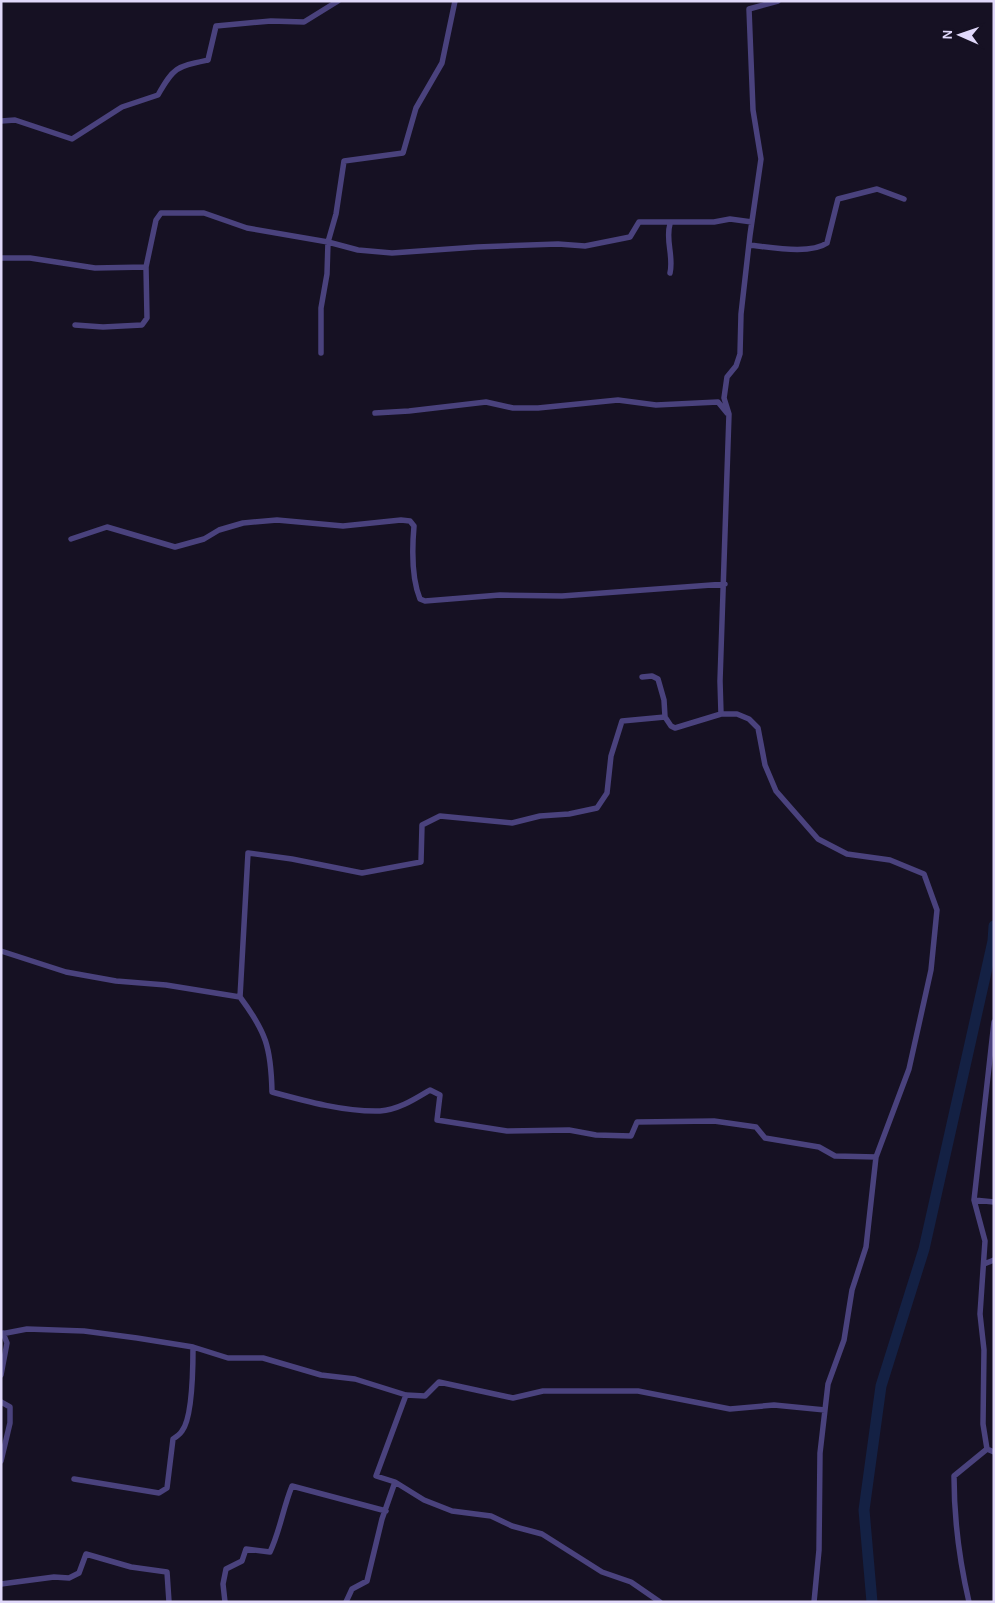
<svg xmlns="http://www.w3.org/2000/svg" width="995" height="1603" viewBox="0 0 995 1603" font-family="Karla,sans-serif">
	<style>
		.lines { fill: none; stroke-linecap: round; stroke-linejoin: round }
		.river { stroke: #142144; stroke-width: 11 }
		.street { stroke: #4a427d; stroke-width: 5.5 }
	</style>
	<rect width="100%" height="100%" fill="#161123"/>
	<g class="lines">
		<!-- river -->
		<path class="river" d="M872,1602l-8,-92 17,-124 43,-137 69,-308 1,-15"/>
		<!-- street -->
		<path class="street" d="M778,1l-29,8 4,101 8,49 -11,76 -9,79 -1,40 -4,12 -9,11 -3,21 5,16 -9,267 1,33h16l12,5 9,9 7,37 11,26 42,48 29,15 43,6 34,14 13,36 -6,60 -22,99 -33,88 -10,90 -14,43 -8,50 -16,44 -8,69 -1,97 -5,52
			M1,121l14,-1 57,19 50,-32 36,-12c16,-28 18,-28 50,-35l8,-34 55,-5 33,1 34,-21
			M670,224c-5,16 4,32 0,49
			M749,245c21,2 61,10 78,-2l11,-44 39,-10 27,10
			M1,258h29l65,10 51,-1 10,-47 5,-7h43l43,15 81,14 30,8 34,3 85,-6 81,-3 27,2 45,-9 9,-15h75l16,-3 22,3
			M75,325l28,2 39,-2 5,-7 -1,-51
			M321,353v-45l6,-34 1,-32 8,-28 8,-53 59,-8 13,-45 26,-45 13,-62
			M375,413l34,-2 77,-9 27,6h25l80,-8 38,5 62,-3 9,11
			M71,539l36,-12 68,20 29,-8 15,-9 24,-7 34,-3 66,6 58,-6 9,1 4,5c-2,23 -3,51 6,73l5,2 75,-6 62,1 163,-12
			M642,677l10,-1 6,3 6,21 1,17
			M1,951l65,21 50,9 50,4 74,12c26,35 31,50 32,95 33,9 73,20 108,19 18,-1 35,-12 50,-21l10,5 -3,25 70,11 62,-1 27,5 35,1 6,-14 77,-1 42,6 9,11 54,9 16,9 41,1
			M240,997l8,-144 44,6 70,14 59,-11 1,-37 18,-9 72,7 28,-7 29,-2 28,-6 10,-15 4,-37 11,-35 43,-4 6,9 4,2 46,-14
			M994,1022l-20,178 11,41 -5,73 4,36 -1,74 4,25 7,3
			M974,1200l20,2
			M984,1264l10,-4
			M1,1334l26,-5 57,2 53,7 56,9 35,11h35l58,17 34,4 51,16 19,1 14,-14 74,16 30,-7h95l92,18 44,-4 51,5
			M1,1375l6,-32 -4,-10
			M406,1395l-30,81 19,6 29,18 28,11 39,5 21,10 30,8 60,38 29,10 29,20
			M1,1402l9,5v16l-9,38
			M74,1479l85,14 8,-5 6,-49c3,-2 7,-5 9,-8 11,-14 11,-66 11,-84
			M1,1584l53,-7 15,1 10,-5 7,-19 45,13 36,5 2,30
			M225,1602l-2,-18 3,-15 16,-8 4,-12 24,3c10,-21 13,-44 22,-66l94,25
			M346,1602l6,-13 15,-8 15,-62 13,-37
			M969,1602c-10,-43 -15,-82 -15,-126l33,-27"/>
	</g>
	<!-- border -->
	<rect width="995" height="1603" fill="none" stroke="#e0d8fa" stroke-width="5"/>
	<!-- north arrow -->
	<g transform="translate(960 35) rotate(272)" stroke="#161123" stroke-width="4" paint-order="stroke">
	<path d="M0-4L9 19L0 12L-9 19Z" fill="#e0d8fa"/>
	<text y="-8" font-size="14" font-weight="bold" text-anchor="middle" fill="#e0d8fa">N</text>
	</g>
</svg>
